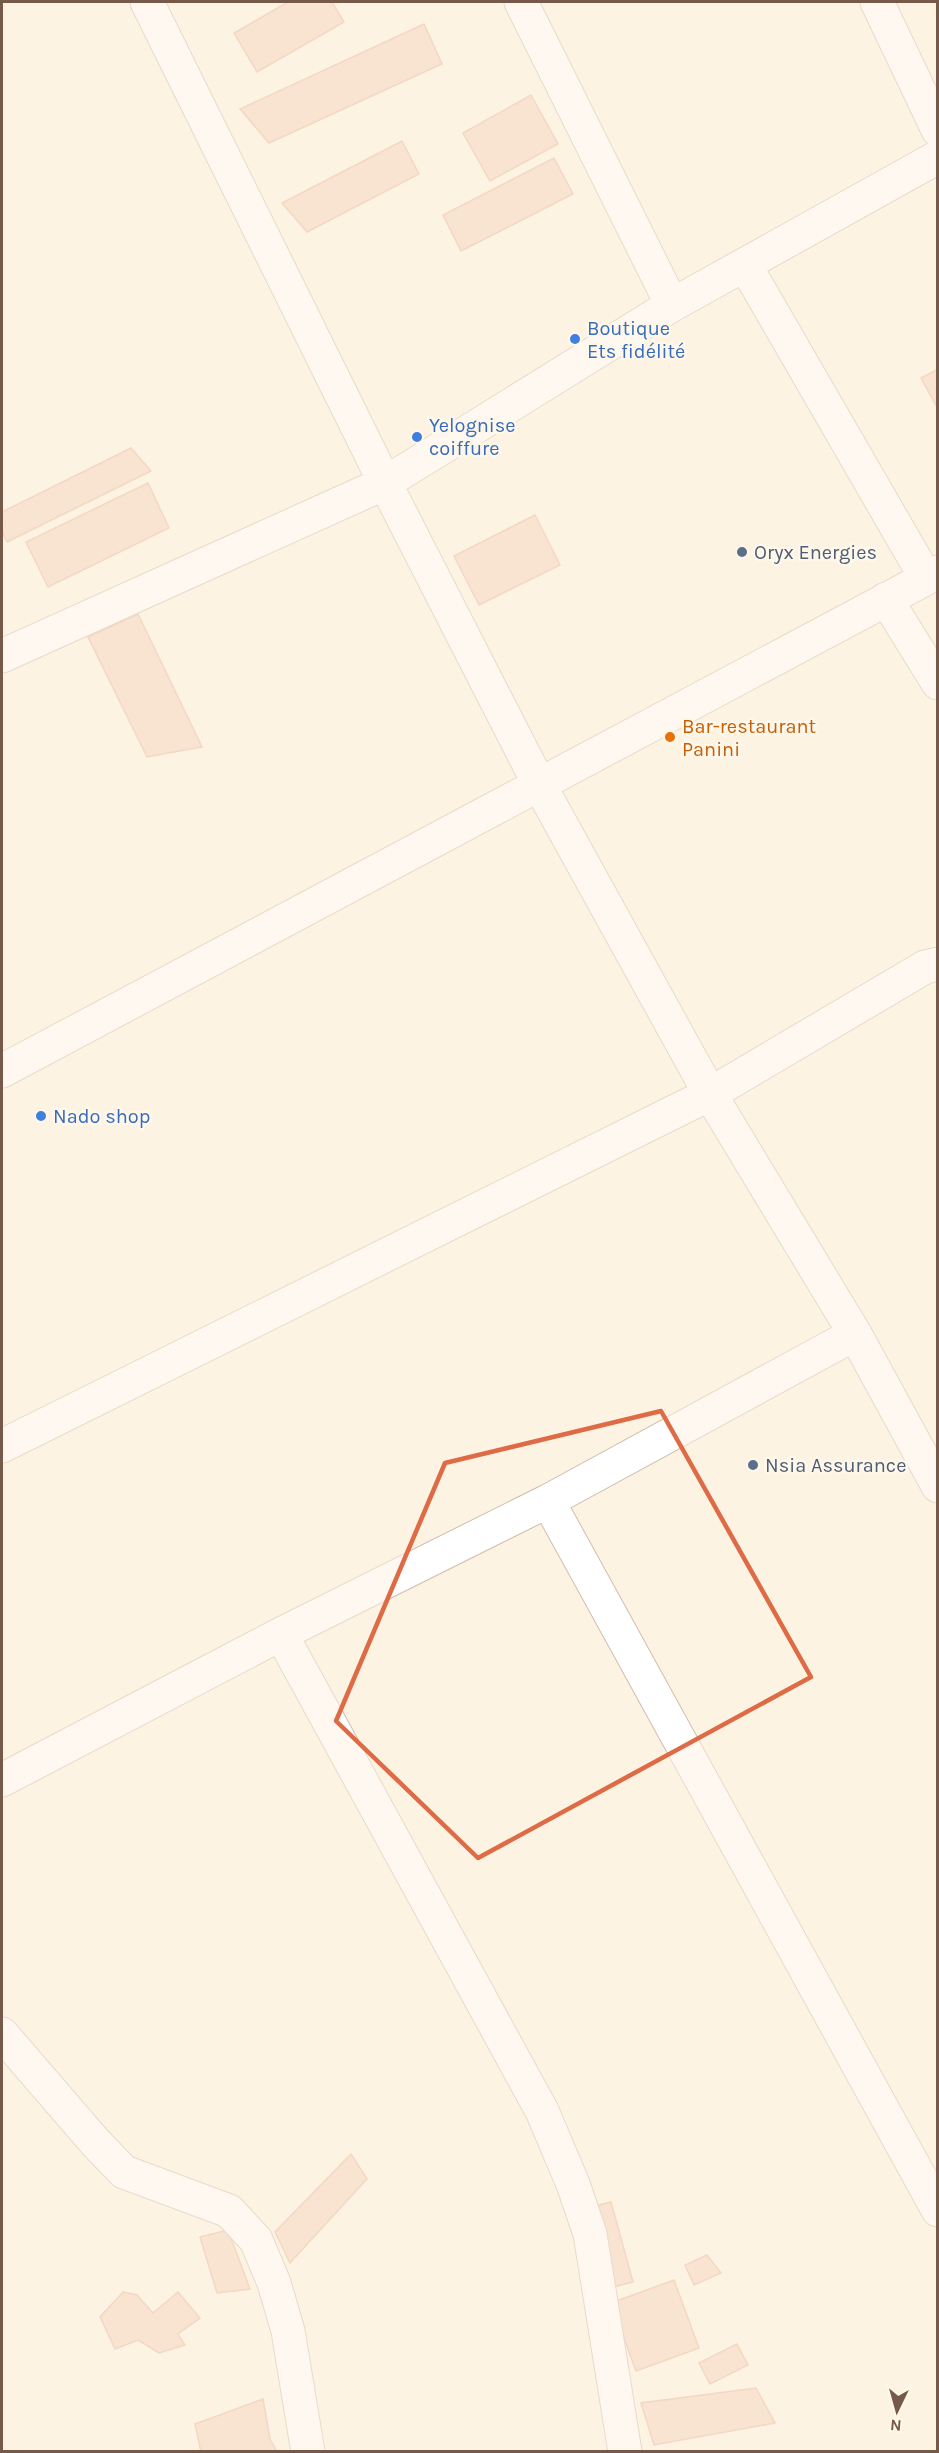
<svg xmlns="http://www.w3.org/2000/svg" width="939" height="2453" viewBox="0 0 939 2453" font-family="Karla,sans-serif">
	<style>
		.building { fill: #f3d1ba; stroke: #e6b89a; stroke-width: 1.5 }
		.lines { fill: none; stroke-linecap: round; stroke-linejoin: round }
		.minor-casing { stroke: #d0bdad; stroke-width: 35 }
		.secondary-casing { stroke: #d4bdaa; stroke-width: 35 }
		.minor { stroke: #fff; stroke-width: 33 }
		.secondary { stroke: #fff; stroke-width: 33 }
		.marked { fill: none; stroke: #de6a46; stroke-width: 4.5; stroke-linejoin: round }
		.shop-dot { fill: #3f7fe0; stroke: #fff7ea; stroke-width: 2 }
		.service-dot { fill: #5c6f8a; stroke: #fff7ea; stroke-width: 2 }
		.food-dot { fill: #e8710a; stroke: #fff7ea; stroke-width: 2 }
		.labels { text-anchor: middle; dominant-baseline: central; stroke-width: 5; stroke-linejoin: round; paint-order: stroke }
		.shop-label { font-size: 20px; fill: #366cbe; stroke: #fff7ea; text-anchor: start }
		.service-label { font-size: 20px; fill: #4e5e75; stroke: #fff7ea; text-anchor: start }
		.food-label { font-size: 20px; fill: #c56008; stroke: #fff7ea; text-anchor: start }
	</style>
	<rect width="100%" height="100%" fill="#fdf3e3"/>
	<!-- building -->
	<path class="building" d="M288,2h44l12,20 -87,50 -23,-39z
		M424,24l18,40 -173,79 -29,-34z
		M531,95l27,49 -68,37 -27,-48z
		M402,141l17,33 -112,58 -25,-29z
		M554,158l19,36 -112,57 -18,-36z
		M938,369v40l-17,-31z
		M131,448l20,23 -144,71 -5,-11v-19z
		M148,483l21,45 -121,59 -22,-45z
		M535,515l25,50 -81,40 -25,-49z
		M138,614l64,133 -55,10 -59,-120z
		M351,2154l16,25 -77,84 -15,-31z
		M611,2202l22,80 -20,5 -22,-80z
		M228,2230l22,59 -33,4 -17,-56z
		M707,2255l14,18 -27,12 -9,-20z
		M674,2280l25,68 -63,23 -25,-68z
		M123,2292l14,3 16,18 25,-21 22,26 -22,16 7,11 -26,8 -21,-13 -23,9 -15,-32z
		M737,2344l11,21 -38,19 -11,-21z
		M756,2388l19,35 -121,22 -13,-42z
		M263,2399l7,40 7,13h-76l-6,-28z"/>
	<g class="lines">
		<!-- minor casing -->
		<g class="minor-casing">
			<path id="minor" d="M147,2l238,481 155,303 170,308 145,240 83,152
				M521,2l151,303
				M877,2l61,128
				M745,265l181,313
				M886,599l52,84
				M2,656l383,-173 287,-178 266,-148
				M2,1446l708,-352 215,-127 13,-3
				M548,1501l390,709
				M281,1634l261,477 31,73 17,50 35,218
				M2,1780l279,-146 267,-133 307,-167
				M2,2034l93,108 29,30 105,39 27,29 18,43 14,48 20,121"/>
		</g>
		<!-- secondary casing -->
		<g class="secondary-casing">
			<path id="secondary" d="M2,1071l936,-499"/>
		</g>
		<!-- minor -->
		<use href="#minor" class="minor"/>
		<!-- secondary -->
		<use href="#secondary" class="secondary"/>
	</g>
	<!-- marked area -->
	<path d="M0 0H939V2453H0ZM661,1411l150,266 -333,181 -142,-137 109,-258z" fill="#fdf3e3" fill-opacity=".55" fill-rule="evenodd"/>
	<path class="marked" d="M661,1411l150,266 -333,181 -142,-137 109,-258z"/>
	<!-- markers -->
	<g class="shop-dot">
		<circle cx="575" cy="339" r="6"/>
		<circle cx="417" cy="437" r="6"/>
		<circle cx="41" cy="1116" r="6"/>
	</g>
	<g class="service-dot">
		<circle cx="742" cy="552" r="6"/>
		<circle cx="753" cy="1465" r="6"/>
	</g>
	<circle class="food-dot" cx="670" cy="737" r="6"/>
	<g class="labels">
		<!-- shop labels -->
		<g class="shop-label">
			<text x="587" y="328">Boutique<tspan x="587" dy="23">Ets fidélité</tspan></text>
			<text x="429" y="425">Yelognise<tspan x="429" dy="23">coiffure</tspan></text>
			<text x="53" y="1116">Nado shop</text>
		</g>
		<!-- service labels -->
		<g class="service-label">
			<text x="754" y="552">Oryx Energies</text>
			<text x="765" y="1465">Nsia Assurance</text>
		</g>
		<!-- food labels -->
		<g class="food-label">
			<text x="682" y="726">Bar-restaurant<tspan x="682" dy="23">Panini</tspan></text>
		</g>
	</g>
	<!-- border -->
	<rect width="939" height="2453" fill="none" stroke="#765949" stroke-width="6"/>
	<!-- north arrow -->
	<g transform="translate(897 2411) rotate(185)" stroke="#fff7ea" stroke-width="4.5" paint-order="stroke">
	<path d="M0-4.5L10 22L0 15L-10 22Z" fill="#765949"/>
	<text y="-9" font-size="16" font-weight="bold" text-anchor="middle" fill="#765949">N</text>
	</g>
</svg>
